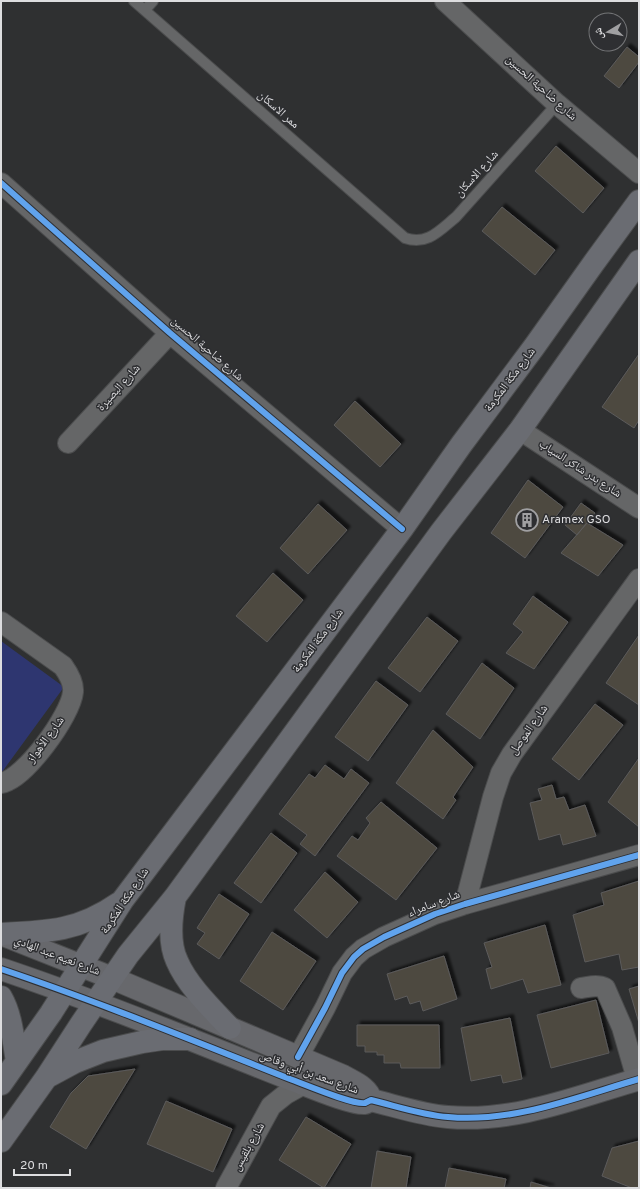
<svg xmlns="http://www.w3.org/2000/svg" width="640" height="1189" viewBox="0 0 640 1189" font-family="Overpass,'Noto Naskh Arabic',sans-serif">
	<style>
		.green { fill: #2e3670 }
		.building { fill: #4e4840; stroke: #5b5b5b; filter: url(#shadow) }
		.lines { fill: none; stroke-linecap: round; stroke-linejoin: round }
		.lane-casing { stroke: #4b4c4d; stroke-width: 12 }
		.street-casing { stroke: #4b4c4d; stroke-width: 22 }
		.secondary-casing { stroke: #4b4c4d; stroke-width: 24 }
		.primary-casing { stroke: #4b4c4d; stroke-width: 24 }
		.lane { stroke: #656667; stroke-width: 10 }
		.street { stroke: #656667; stroke-width: 20 }
		.secondary { stroke: #67686c; stroke-width: 22 }
		.primary { stroke: #6a6c72; stroke-width: 22 }
		.cycleway-casing { stroke: #2e2f32; stroke-width: 8 }
		.cycleway { stroke: #60a3ed; stroke-width: 6 }
		.labels { text-anchor: middle; dominant-baseline: central; stroke-width: 3; stroke-linejoin: round; paint-order: stroke }
		.street-label { font-size: 12px; fill: #dddddf; stroke: #2e2f32 }
		.poi-label { font-size: 12px; fill: #dddddf; stroke: #2e2f32; text-anchor: start }
	</style>
	<defs>
		<filter id="shadow"><feDropShadow dx="3.5" dy="-3.5" stdDeviation="1" flood-color="#0009"/></filter>
	</defs>
	<rect width="100%" height="100%" fill="#2f3031"/>
	<!-- green -->
	<path class="green" d="M1,641l63,46 -62,85 -1,-1z"/>
	<!-- building -->
	<path class="building" d="M627,47l12,10v5l-20,26 -15,-12z
		M556,146l48,42 -21,25 -48,-42z
		M502,207l53,43 -20,25 -53,-44z
		M639,354v66l-5,8 -32,-21z
		M355,401l46,43 -21,23 -46,-42z
		M528,480l35,27 -38,51 -34,-25z
		M581,503l14,10 -18,22 -12,-10z
		M318,504l29,26 -39,44 -28,-26z
		M587,523l36,22 -25,31 -37,-23z
		M273,573l30,27 -36,42 -31,-26z
		M533,596l35,26 -34,47 -28,-16 17,-21 -10,-8z
		M427,617l31,24 -38,51 -32,-24z
		M639,635v70l-33,-22z
		M482,663l32,25 -34,51 -34,-25z
		M376,681l32,24 -40,56 -33,-24z
		M595,704l28,21 -44,55 -27,-21z
		M433,730l40,37 -20,30 3,3 -13,19 -47,-36z
		M639,758v69l-31,-25z
		M325,765l19,14 7,-10 18,14 -54,73 -15,-12 7,-9 -28,-21 30,-40 6,4z
		M552,785l4,14 8,-2 5,13 16,-5 11,31 -33,9 -3,-11 -21,6 -9,-37 12,-3 -4,-11z
		M381,802l56,46 -41,52 -59,-44 15,-20 6,4 12,-17 -4,-5z
		M271,833l26,20 -36,50 -27,-20z
		M325,872l33,30 -31,36 -33,-28z
		M639,881v86l-17,3 -3,-16 -34,8 -12,-47 31,-10 -3,-12z
		M219,894l30,20 -30,45 -22,-15 8,-11 -8,-5z
		M545,925l16,60 -33,8 -5,-14 -32,10 -5,-20 6,-2 -8,-24z
		M272,932l44,29 -33,49 -43,-29z
		M444,956l13,43 -34,12 -3,-10 -10,3 -3,-8 -12,4 -8,-26z
		M639,986v37l-10,-34z
		M596,1000l13,53 -58,15 -14,-53z
		M510,1018l12,61 -19,4 -2,-8 -30,6 -10,-53z
		M357,1025h82l1,43h-39l-1,-5h-16v-8h-7v-3h-12v-6h-8z
		M135,1069l-49,80 -36,-22 21,-34 17,-17z
		M166,1101l66,28 -19,43 -66,-28z
		M306,1117l45,27 -27,44 -45,-28z
		M639,1141v47h-7l-30,-12 10,-28z
		M377,1151l34,6 -5,31h-35z
		M449,1168l57,11 -2,9h-59z
		M531,1182l20,6h-21z"/>
	<g class="lines">
		<!-- lane casing -->
		<g class="lane-casing">
			<path id="lane" d="M134,1l271,237c22,8 35,-8 51,-21l101,-113
				M145,10l8,-9"/>
		</g>
		<!-- street casing -->
		<g class="street-casing">
			<path id="street" d="M445,1l112,103 82,69
				M1,183l169,150 232,196
				M520,430l119,78
				M68,443l102,-110
				M1,622l62,44c5,7 11,17 10,26 -2,23 -49,88 -72,91
				M465,904l28,-107 8,-24 11,-19 127,-175
				M581,988c8,-1 16,-4 24,0l17,39 15,52
				M298,1057l27,-49 17,-35 12,-16 9,-8 21,-12 51,-23 30,-10 174,-49
				M226,1188l45,-82 15,-12 18,-10"/>
		</g>
		<!-- secondary casing -->
		<g class="secondary-casing">
			<path id="secondary" d="M1,934l111,44 231,98c10,6 25,11 28,24
				M1,969c98,33 193,72 289,110 14,5 63,26 75,24 2,-1 4,-2 6,-3 25,6 51,15 77,17 66,6 129,-20 191,-38"/>
		</g>
		<!-- primary casing -->
		<g class="primary-casing">
			<path id="primary" d="M175,897c-4,20 -7,45 2,64 10,24 35,48 53,67
				M1,934c47,-2 78,-3 118,-31
				M1,997c11,19 12,43 16,64
				M49,1076l26,-14 28,-11 39,-9 20,-3h28
				M1,1084l50,-71 71,-112 280,-372 59,-84 73,-98 59,-83 46,-63
				M1,1141l45,-63 35,-54 47,-69 47,-58 266,-365 79,-102 119,-169"/>
		</g>
		<!-- lane -->
		<use href="#lane" class="lane"/>
		<!-- street -->
		<use href="#street" class="street"/>
		<!-- secondary -->
		<use href="#secondary" class="secondary"/>
		<!-- primary -->
		<use href="#primary" class="primary"/>
		<!-- cycleway casing -->
		<g class="cycleway-casing">
			<path id="cycleway" d="M1,183l169,150 232,196
				M1,969c98,33 193,72 289,110 14,5 63,26 75,24 2,-1 4,-2 6,-3 25,6 51,15 77,17 66,6 129,-20 191,-38
				M298,1057l27,-49 17,-35 12,-16 9,-8 21,-12 51,-23 30,-10 174,-49"/>
		</g>
		<!-- cycleway -->
		<use href="#cycleway" class="cycleway"/>
	</g>
	<!-- icons -->
	<defs>
		<g id="building-ring" transform="scale(1.15)"><circle r="9.5" fill="#2e2f32" stroke="#a0a0a2" stroke-width="1.5"/><path d="M-4-6H4V6H1V3H-1V6H-4ZM-2.5-4.3h1.7v1.8h-1.7ZM.8-4.3h1.7v1.8H.8ZM-2.5-1h1.7V.8h-1.7ZM.8-1h1.7V.8H.8Z" fill="#a0a0a2"/></g>
	</defs>
	<g fill-rule="evenodd">
		<use href="#building-ring" x="527" y="520"/>
	</g>
	<g class="labels">
		<!-- street labels -->
		<g class="street-label">
			<text transform="translate(541 88) rotate(42)">شارع ضاحية الحسين</text>
			<text transform="translate(278 110) rotate(41)">ممر الاسكان</text>
			<text transform="translate(477 174) rotate(-48)">شارع الاسكان</text>
			<text transform="translate(207 349) rotate(41)">شارع ضاحية الحسين</text>
			<text transform="translate(510 380) rotate(-53)">شارع مكة المكرمة</text>
			<text transform="translate(119 388) rotate(-48)">شارع البصيرة</text>
			<text transform="translate(580 469) rotate(33)">شارع بدر شاكر السياب</text>
			<text transform="translate(318 641) rotate(-53)">شارع مكة المكرمة</text>
			<text transform="translate(529 730) rotate(-55)">شارع الموصل</text>
			<text transform="translate(46 740) rotate(-54)">شارع الأهواز</text>
			<text transform="translate(125 901) rotate(-56)">شارع مكة المكرمة</text>
			<text transform="translate(434 904) rotate(-21)">شارع سامراء</text>
			<text transform="translate(57 956) rotate(21)">شارع نعيم عبد الهادي</text>
			<text transform="translate(309 1073) rotate(20)">شارع سعد بن أبي وقاص</text>
			<text transform="translate(249 1147) rotate(-61)">شارع بلقيس</text>
		</g>
		<!-- poi labels -->
		<g class="poi-label">
			<text x="542" y="520">Aramex GSO</text>
		</g>
	</g>
	<!-- border -->
	<rect width="640" height="1189" fill="none" stroke="#dddddf" stroke-width="4"/>
	<!-- north arrow -->
	<g transform="translate(608 32) rotate(260)"><circle r="19" fill="#2e2f32" stroke="#747577"/>
	<path d="M0-3L7 15L0 10L-7 15Z" fill="#a0a0a2"/>
	<text y="-6" font-size="11" font-weight="bold" text-anchor="middle" fill="#dddddf">ش</text>
	</g>
	<!-- scale -->
	<path d="M14 1169v6h56v-6" fill="none" stroke="#dddddf" stroke-width="2"/>
	<text x="20" y="1169" font-size="12" fill="#dddddf" stroke="#2e2f32" stroke-width="3" paint-order="stroke">20 m</text>
</svg>
